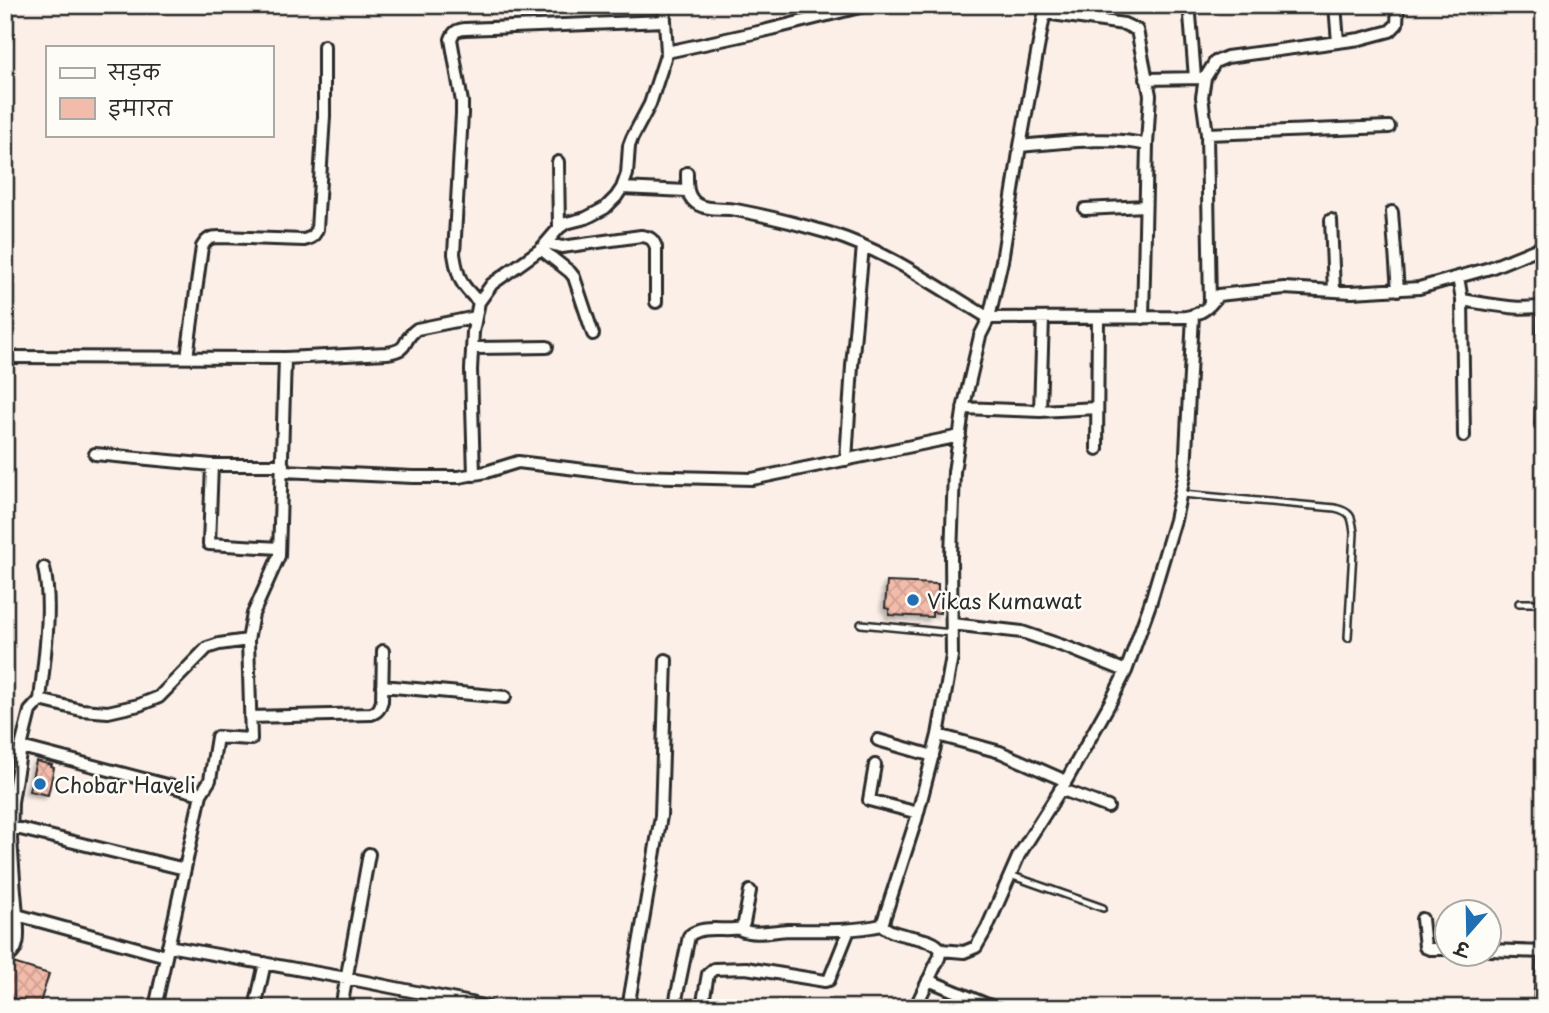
<svg xmlns="http://www.w3.org/2000/svg" width="1549" height="1013" viewBox="0 0 1549 1013" font-family="'Playpen Sans','Playpen Sans Deva',sans-serif">
	<style>
		.building { fill: url(#building-cross-hatch); stroke: #2b2b2b; stroke-width: 2; filter: url(#shadow) }
		.lines { fill: none; stroke-linecap: round; stroke-linejoin: round }
		.service-casing { stroke: #2b2b2b; stroke-width: 10 }
		.minor-casing { stroke: #2b2b2b; stroke-width: 16 }
		.service { stroke: #fdfcf7; stroke-width: 5 }
		.minor { stroke: #fdfcf7; stroke-width: 10 }
		.poi-dot { fill: #1f6fb2; stroke: #fdfcf7; stroke-width: 2.5 }
		.labels { text-anchor: middle; dominant-baseline: central; stroke-width: 5; stroke-linejoin: round; paint-order: stroke }
		.poi-label { font-size: 21px; fill: #2b2b2b; stroke: #fdfcf7; text-anchor: start }
	</style>
	<defs>
		<pattern id="building-cross-hatch" width="8" height="8" patternUnits="userSpaceOnUse" patternTransform="scale(1.75)"><rect width="8" height="8" fill="#f3bbaa"/><path d="M0 0l8 8M0 8l8-8" fill="none" stroke="#d0a192"/></pattern>
		<filter id="shadow"><feDropShadow dx="-3.5" dy="3.5" stdDeviation="2" flood-color="#0004"/></filter>
	</defs>
	<rect width="100%" height="100%" fill="#fbefe8"/>
	<filter id="ink" filterUnits="userSpaceOnUse"><feTurbulence type="fractalNoise" baseFrequency=".0143" numOctaves="2"/><feDisplacementMap in="SourceGraphic" scale="14" xChannelSelector="R" yChannelSelector="G"/><feConvolveMatrix kernelMatrix="1 2 1 2 8 2 1 2 1" color-interpolation-filters="sRGB"/></filter>
	<g filter="url(#ink)">
		<!-- building -->
		<path class="building" d="M887,582l51,2v8h3l-1,21 -8,-1v5l-43,-2v-6l-4,-1z
			M36,761l16,4 -1,2 3,1 -6,27 -19,-4z
			M13,963l36,11 -10,32 -34,-10v-30z"/>
		<g class="lines">
			<!-- service casing -->
			<g class="service-casing">
				<path id="service" d="M1182,494l153,14c17,4 17,9 19,25l-6,105
					M1519,603h25
					M861,624l91,9
					M1010,875l93,33"/>
			</g>
			<!-- minor casing -->
			<g class="minor-casing">
				<path id="minor" d="M1335,5l3,37
					M1045,13l79,11 13,6 13,65 -3,50
					M1190,15l5,63
					M667,52l96,-21 105,-26
					M1146,79l56,-1
					M1207,134l182,-7
					M1020,146c36,-3 92,-11 127,-1l-4,173
					M558,162l1,66
					M687,173c0,12 -1,25 12,32 11,6 25,2 37,5 31,6 63,14 93,23 59,18 108,54 160,85l13,-57 18,-115 26,-141
					M622,188l65,3
					M1085,209l60,-3
					M1392,212l6,78
					M1331,220l3,71
					M547,243l15,4 79,-11c9,1 12,3 15,11v55
					M541,249l29,23 4,5 19,57
					M1458,277l4,23c27,4 56,11 82,6
					M1462,300l2,136
					M479,302c-18,-17 -21,-23 -25,-48l8,-140v-12l-11,-63c3,-8 6,-9 14,-10l200,-8
					M1210,305l-3,-171 -5,-37 3,-19 10,-16 12,-5 133,-18 30,-8 7,-7 1,-19
					M472,348l75,-1
					M5,357l280,1 102,-5c25,-4 13,-12 30,-24l59,-12
					M187,357l15,-110c5,-9 9,-10 18,-10l84,3c7,-2 10,-3 13,-11l7,-113v-70
					M963,408l77,3 57,-3
					M1040,411l3,-93
					M1541,425l3,-118
					M1097,449l1,-131
					M95,454l117,11h71
					M846,460l6,-94 11,-120
					M212,465l-3,79 70,4
					M283,471l130,6h46l27,-5 32,-10 117,14 117,3 208,-43
					M474,475l-3,-105 2,-38 6,-30 13,-18 49,-35 18,-21 7,-5 20,-5 19,-10 11,-11 6,-9 5,-14 2,-28 3,-8 18,-34 17,-52 -3,-47
					M1126,671l24,-67 25,-84 10,-48 8,-157
					M382,686l123,11
					M40,700c4,-41 13,-92 4,-132
					M250,717l121,-3c7,-2 9,-6 11,-13l1,-50
					M938,735l62,17 66,29
					M878,740l55,16
					M21,747l180,47
					M875,765l-6,35 49,13
					M1060,789l48,18
					M12,827l173,42
					M14,880l3,35 149,41
					M5,881l9,-1 -3,-41 1,-37 9,-55 9,-36 10,-11 41,10 27,2 31,-7 20,-8 48,-49 12,-4 29,-4
					M1422,919l3,28 5,2h18
					M739,929c14,7 33,2 49,1 33,0 61,2 94,-5
					M168,946l178,32 125,25 18,5
					M941,950l23,2 12,-5 11,-19 32,-73 47,-74 45,-80 15,-30 -57,-23 -47,-16 -70,-8
					M1490,950l54,2
					M5,958c17,-6 13,-28 12,-43
					M928,980l67,28
					M155,1008l46,-214 9,-14 7,-43 34,2 -3,-99 5,-26 26,-58 6,-198
					M255,1008l10,-45
					M341,1008l28,-154
					M628,1008l33,-192 5,-156
					M678,1008l-3,-1v-3l14,-68c14,-12 35,-4 52,-8l3,-5 6,-32
					M700,1008l3,-6 5,-28 6,-5 32,-1 79,13 4,-1 20,-50
					M915,1008l24,-50 2,-8c-10,-16 -44,-10 -59,-25l34,-105 22,-85 14,-79 -1,-100 3,-84 10,-67 16,-69 9,-18 197,-1c15,-3 23,-9 32,-22l66,-7 68,4 67,-4 71,-20 54,-22
					M1540,1008l3,-56"/>
			</g>
			<!-- service -->
			<use href="#service" class="service"/>
			<!-- minor -->
			<use href="#minor" class="minor"/>
		</g>
	</g>
	<!-- markers -->
	<g class="poi-dot">
		<circle cx="913" cy="600" r="7"/>
		<circle cx="40" cy="784" r="7"/>
	</g>
	<g class="labels">
		<!-- poi labels -->
		<g class="poi-label">
			<text x="927" y="600">Vikas Kumawat</text>
			<text x="54" y="784">Chobar Haveli</text>
		</g>
	</g>
	<!-- margin -->
	<rect width="1549" height="1013" fill="none" stroke="#fdfcf7" stroke-width="28"/>
	<rect x="14" y="14" width="1521" height="985" fill="none" stroke="#2b2b2b" stroke-width="2.5" filter="url(#ink)"/>
	<!-- legend -->
	<rect x="46" y="46" width="228" height="91" fill="#fdfcf7" stroke="#a9a8a5" stroke-width="2"/>
	<rect x="60" y="68" width="35" height="10" fill="#fdfcf7" stroke="#a9a8a5" stroke-width="2"/>
	<text x="108" y="80" font-size="21" fill="#2b2b2b">सड़क</text>
	<rect x="60" y="98" width="35" height="21" fill="#f3bbaa" stroke="#a9a8a5" stroke-width="2"/>
	<text x="108" y="116" font-size="21" fill="#2b2b2b">इमारत</text>
	<!-- north arrow -->
	<g transform="translate(1468 933) rotate(200)"><circle r="33" fill="#fdfcf7" stroke="#a9a8a5" stroke-width="2"/>
	<path d="M0-5L12 26L0 18L-12 26Z" fill="#1f6fb2"/>
	<text y="-10" font-size="19" font-weight="bold" text-anchor="middle" fill="#2b2b2b">उ</text>
	</g>
</svg>
